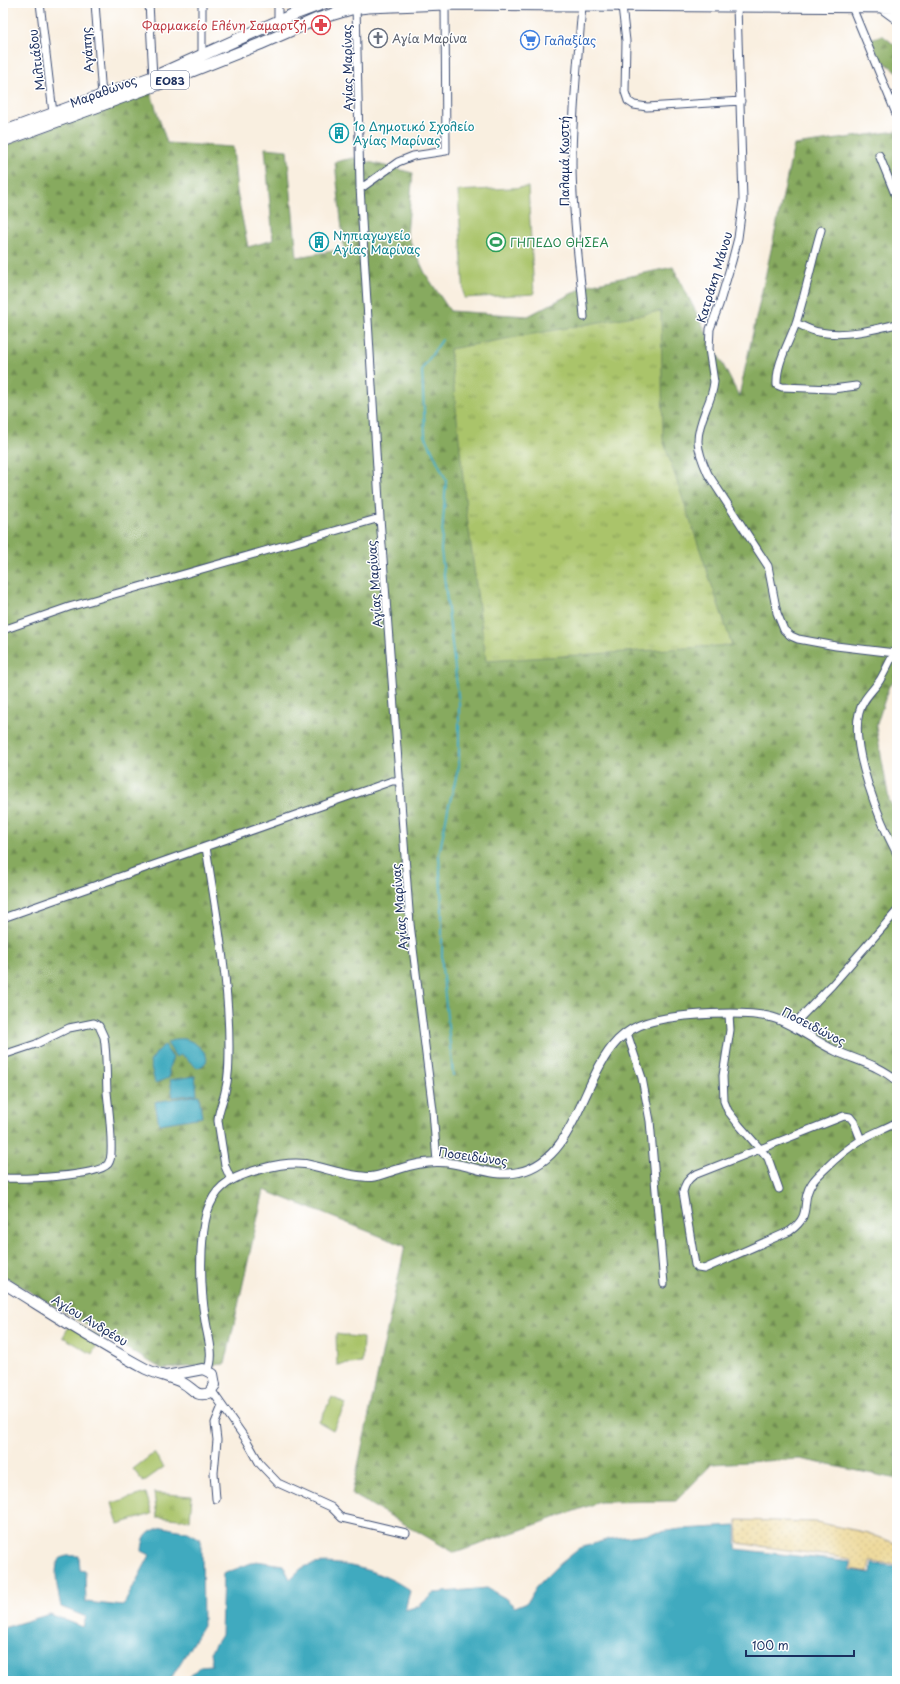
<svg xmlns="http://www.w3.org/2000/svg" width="900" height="1684" viewBox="0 0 900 1684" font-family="'Playpen Sans',sans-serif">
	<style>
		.grass { fill: #aac46a; stroke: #627a64 }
		.forest { fill: url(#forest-firs); stroke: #516c5e }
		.sand { fill: url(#sand-dots); stroke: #84847e }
		.park { fill: url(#park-tufts); stroke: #627a64 }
		.water { fill: #3faabf; stroke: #2d6c8e }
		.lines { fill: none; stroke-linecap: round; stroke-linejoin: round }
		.stream { stroke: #3faabf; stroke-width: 2 }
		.minor-casing { stroke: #3c4c72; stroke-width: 9 }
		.tertiary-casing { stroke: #3c4c72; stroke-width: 10 }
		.secondary-casing { stroke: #3c4c72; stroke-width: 12 }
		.primary-casing { stroke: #3c4c72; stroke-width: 13 }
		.minor { stroke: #fff; stroke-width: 7 }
		.tertiary { stroke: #fff; stroke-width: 8 }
		.secondary { stroke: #fff; stroke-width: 10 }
		.primary { stroke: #fff; stroke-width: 11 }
		.labels { text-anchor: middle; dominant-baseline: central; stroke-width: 3; stroke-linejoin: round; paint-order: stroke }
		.shield { fill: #fff; stroke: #5f6d8e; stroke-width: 1 }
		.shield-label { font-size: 11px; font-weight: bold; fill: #1b2f5e }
		.health-label { font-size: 12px; fill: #be3a42; stroke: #fff; text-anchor: end }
		.worship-label { font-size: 12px; fill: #5b616d; stroke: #fff; text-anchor: start }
		.shop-label { font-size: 12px; fill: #366cbe; stroke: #fff; text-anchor: start }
		.street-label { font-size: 12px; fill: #1b2f5e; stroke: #fff }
		.culture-label { font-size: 12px; fill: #0d838f; stroke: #fff; text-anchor: start }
		.leisure-label { font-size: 12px; fill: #27864d; stroke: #fff; text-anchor: start }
	</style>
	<defs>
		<pattern id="forest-firs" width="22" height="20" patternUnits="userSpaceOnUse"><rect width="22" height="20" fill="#87aa5e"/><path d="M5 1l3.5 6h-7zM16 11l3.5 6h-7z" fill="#6e8b51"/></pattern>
		<pattern id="sand-dots" width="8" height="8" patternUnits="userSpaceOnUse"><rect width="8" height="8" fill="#eeda9e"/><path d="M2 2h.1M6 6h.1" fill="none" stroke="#ccbb8a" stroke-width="1.8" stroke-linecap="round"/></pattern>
		<pattern id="park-tufts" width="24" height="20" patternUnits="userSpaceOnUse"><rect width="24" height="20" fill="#aac46a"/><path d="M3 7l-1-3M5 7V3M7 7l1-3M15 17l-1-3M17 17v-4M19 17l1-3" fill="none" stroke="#8aa05a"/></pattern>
	</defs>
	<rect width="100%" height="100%" fill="#fff"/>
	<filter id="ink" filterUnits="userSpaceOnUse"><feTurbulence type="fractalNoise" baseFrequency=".025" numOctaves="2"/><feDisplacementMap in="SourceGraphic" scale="8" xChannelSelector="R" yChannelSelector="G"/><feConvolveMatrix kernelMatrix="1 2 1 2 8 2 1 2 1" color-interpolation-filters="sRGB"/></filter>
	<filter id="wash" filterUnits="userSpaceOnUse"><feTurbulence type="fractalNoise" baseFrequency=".012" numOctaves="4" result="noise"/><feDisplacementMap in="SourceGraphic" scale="16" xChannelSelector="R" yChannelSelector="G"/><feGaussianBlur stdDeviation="0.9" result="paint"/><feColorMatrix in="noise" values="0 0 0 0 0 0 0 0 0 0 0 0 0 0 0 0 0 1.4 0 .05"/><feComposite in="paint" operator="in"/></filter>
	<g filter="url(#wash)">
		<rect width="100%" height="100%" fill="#f9efe0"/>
		<!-- grass -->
		<path class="grass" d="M528,187l6,107 -70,4 -6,-107z
			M72,1321l29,17 -9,16 -29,-17z
			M332,1397l14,7 -13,26 -14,-8z
			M154,1453l10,14 -21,15 -10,-13z
			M146,1493l6,21 -34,10 -6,-21z"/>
		<!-- forest -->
		<path class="forest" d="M882,35l15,12v25l-19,-15 -7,-18z
			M150,90l17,53 66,4 4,45 11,55 25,-7 -8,-92 22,2 10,107 47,-8 -9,-87 18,-4 60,15 -6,61 18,39 25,38 78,5 60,-31 85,-18 66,129 55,-251 103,-14v548l-8,7 -13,41 13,73 8,15v664l-97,-20 -88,5 -36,37 -76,1 -145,51 -103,-59 53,-248 -141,-56 -39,174 -63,5 -159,-93v-1130z"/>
		<!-- sand -->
		<path class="sand" d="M737,1520l79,2 52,11 29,11v20l-27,-2 -2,10 -17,-3v-10l-113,-16z"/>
		<!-- park -->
		<path class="park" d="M661,311l2,129 69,205 -246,16 -20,-153 -16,-159z
			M336,1334l27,4 -1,25 -25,2z
			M154,1493l38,3 -2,24 -33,-3z"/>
		<!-- water -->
		<path class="water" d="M175,1039c5,0 9,-1 13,1 12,5 30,21 9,28l-12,-11 -5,-2 -4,2 -9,-14z
			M164,1045l9,13 -4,9v11l-14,5 -5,-21 7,-10z
			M195,1076l2,18 -24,3 -3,-17z
			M199,1095l3,22 -43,7 -4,-22z
			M736,1526v23l114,13 -1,8 22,3 1,-9 25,2v115h-712l15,-15 12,-1 -2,-13 11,-17 2,-61 33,-13 27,4 7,14c4,-3 8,-8 12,-11 25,-14 87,5 108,23l-5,19 14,-4 15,-13 53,-5 18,10 10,9 12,-5 10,-16 18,-18 25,-20 29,-9 72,-10z
			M163,1527l25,5 11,6 3,9 1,79 -33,54 2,1h-169v-53l47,-14 33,13 3,-10 -25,-10c-2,-11 -11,-46 2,-50 5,-2 11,-1 16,-1l1,14 5,1 1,31 37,4 27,-51 -8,-4c1,-16 6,-20 21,-24z"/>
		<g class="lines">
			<!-- stream -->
			<path class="stream" d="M442,340l-20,29 3,66 21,45 -5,70 18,153v63l-11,43 -9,46 3,51v61l11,108"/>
		</g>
	</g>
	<g filter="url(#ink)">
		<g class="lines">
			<!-- minor casing -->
			<g class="minor-casing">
				<path id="minor" d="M40,3l13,110
					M95,3l7,93
					M149,3l4,74
					M278,3v19
					M356,5l4,182 20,331 30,406 23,187 4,51
					M582,6c-4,52 -10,106 -10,158 0,51 8,102 12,153
					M622,6l4,35 -1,51 3,9 6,4 13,2 94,-6
					M737,6l6,194 -5,38 -6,23 -13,44 -9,24 -1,20 5,33c-1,9 -4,18 -8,27 -11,28 -11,37 2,65l60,92 9,47 7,17 7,6 7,3 38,7 59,7
					M852,7l45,109
					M202,56v-53
					M879,155l18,44
					M360,189l38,-27 15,-6 33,-5 -1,-147
					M821,230c-9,30 -15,62 -25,93 -7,20 -20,40 -19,62l5,2 51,2 23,-3
					M796,323c7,3 15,8 23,9 27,5 52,-2 78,-8
					M3,630l66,-23 311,-89
					M896,650c-6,10 -10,20 -16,30 -7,11 -18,19 -21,33 -9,35 21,109 38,141
					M206,847c10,66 23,132 23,199 0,16 0,31 -4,46 -2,10 -7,19 -7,29l7,45 6,14
					M3,918l389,-137h8
					M729,1014l1,16 -7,46 1,25 4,10 11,14 29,33 11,31
					M792,1026l40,-41 65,-74
					M627,1033l15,45 8,43 14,163
					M3,1055l33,-11 33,-16 25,-5 5,3 5,11c3,18 2,37 3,55 2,20 5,41 4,61 0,4 -1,8 -3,11 -12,13 -87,15 -105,14
					M861,1140l-7,-18 -4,-5 -6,-1 -150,59c-7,5 -9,9 -11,17l12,73 3,3 6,1 86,-38c24,-17 9,-29 22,-48 3,-5 8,-9 13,-14 10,-10 23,-21 36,-29 11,-7 24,-11 36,-18
					M212,1391l35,50 13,23 18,19 53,24 11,11 64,15
					M216,1499l-2,-26 3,-33 -2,-17 7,-17"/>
			</g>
			<!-- tertiary casing -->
			<g class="tertiary-casing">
				<path id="tertiary" d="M208,1370c7,-16 -1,-35 -3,-52 -5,-29 -6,-78 2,-106 3,-9 8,-19 15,-25 16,-15 62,-26 83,-23 22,4 43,13 66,13 10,-1 19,-6 28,-8 12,-4 26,-7 38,-7 28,-1 54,17 82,10 58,-13 62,-94 99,-132 7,-7 18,-14 28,-17 29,-9 103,-14 131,-4 21,8 39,23 59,32 22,10 43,14 61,30"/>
			</g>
			<!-- secondary casing -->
			<g class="secondary-casing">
				<path id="secondary" d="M3,1283c47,29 94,60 143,86 12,6 26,8 37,14 10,5 13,15 26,10l6,-8 -2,-11 -10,-5 -37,7"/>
			</g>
			<!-- primary casing -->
			<g class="primary-casing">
				<path id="primary" d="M882,7l15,11
					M3,132l155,-57 134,-60 32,-12
					M3,141l159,-58 98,-39 57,-25 34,-10 17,-2 77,-3 452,3"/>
			</g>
			<!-- minor -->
			<use href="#minor" class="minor"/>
			<!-- tertiary -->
			<use href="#tertiary" class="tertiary"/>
			<!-- secondary -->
			<use href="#secondary" class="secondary"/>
			<!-- primary -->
			<use href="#primary" class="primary"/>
		</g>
	</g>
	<!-- icons -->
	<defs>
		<g id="pharmacy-ring" transform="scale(1)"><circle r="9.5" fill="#fff" stroke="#e0444e" stroke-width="1.5"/><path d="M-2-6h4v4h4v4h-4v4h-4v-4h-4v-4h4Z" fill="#e0444e"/></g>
		<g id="church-ring" transform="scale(1)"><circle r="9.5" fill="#fff" stroke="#6b7280" stroke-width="1.5"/><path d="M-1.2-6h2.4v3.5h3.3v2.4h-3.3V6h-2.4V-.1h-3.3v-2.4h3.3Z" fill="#6b7280"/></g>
		<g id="supermarket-ring" transform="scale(1)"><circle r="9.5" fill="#fff" stroke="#3f7fe0" stroke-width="1.5"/><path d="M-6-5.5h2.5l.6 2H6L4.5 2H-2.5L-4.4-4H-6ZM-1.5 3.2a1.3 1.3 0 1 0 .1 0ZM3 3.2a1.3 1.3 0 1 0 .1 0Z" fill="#3f7fe0"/></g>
		<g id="building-ring" transform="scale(1)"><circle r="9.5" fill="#fff" stroke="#0f9aa8" stroke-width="1.5"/><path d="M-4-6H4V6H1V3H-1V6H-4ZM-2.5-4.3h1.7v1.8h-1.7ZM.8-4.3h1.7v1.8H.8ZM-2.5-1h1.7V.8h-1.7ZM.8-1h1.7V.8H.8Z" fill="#0f9aa8"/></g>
		<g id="stadium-ring" transform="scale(1)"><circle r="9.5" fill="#fff" stroke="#2e9e5b" stroke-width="1.5"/><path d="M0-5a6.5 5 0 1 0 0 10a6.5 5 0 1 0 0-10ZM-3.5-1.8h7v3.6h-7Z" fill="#2e9e5b"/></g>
	</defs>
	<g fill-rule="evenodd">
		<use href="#pharmacy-ring" x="321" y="25"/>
		<use href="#church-ring" x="378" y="38"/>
		<use href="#supermarket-ring" x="530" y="40"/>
		<use href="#building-ring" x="339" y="133"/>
		<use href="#building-ring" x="319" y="242"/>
		<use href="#stadium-ring" x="496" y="242"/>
	</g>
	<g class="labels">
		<!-- shield labels -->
		<rect class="shield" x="151" y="71" width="38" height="18" rx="3"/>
		<g class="shield-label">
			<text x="170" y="80">ΕΟ83</text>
		</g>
		<!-- health labels -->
		<g class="health-label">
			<text x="307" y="25">Φαρμακείο Ελένη Σαμαρτζή</text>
		</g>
		<!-- worship labels -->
		<g class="worship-label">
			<text x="392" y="38">Αγία Μαρίνα</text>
		</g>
		<!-- shop labels -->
		<g class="shop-label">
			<text x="544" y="40">Γαλαξίας</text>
		</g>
		<!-- street labels -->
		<g class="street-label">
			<text transform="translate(87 50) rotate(-94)">Αγάπης</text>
			<text transform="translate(36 60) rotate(-97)">Μιλτιάδου</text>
			<text transform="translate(347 68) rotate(-91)">Αγίας Μαρίνας</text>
			<text transform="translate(103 91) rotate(-20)">Μαραθώνος</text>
			<text transform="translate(564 161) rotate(-90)">Παλαμά Κωστή</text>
			<text transform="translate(714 277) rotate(-73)">Κατράκη Μάνου</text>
			<text transform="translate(374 584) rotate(-94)">Αγίας Μαρίνας</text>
			<text transform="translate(399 907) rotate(-95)">Αγίας Μαρίνας</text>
			<text transform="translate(814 1026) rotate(27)">Ποσειδώνος</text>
			<text transform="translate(473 1156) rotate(8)">Ποσειδώνος</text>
			<text transform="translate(90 1320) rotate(31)">Αγίου Ανδρέου</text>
		</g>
		<!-- culture labels -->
		<g class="culture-label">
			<text x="353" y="126">1ο Δημοτικό Σχολείο<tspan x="353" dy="14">Αγίας Μαρίνας</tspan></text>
			<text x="333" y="235">Νηπιαγωγείο<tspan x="333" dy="14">Αγίας Μαρίνας</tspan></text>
		</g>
		<!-- leisure labels -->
		<g class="leisure-label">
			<text x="510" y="242">ΓΗΠΕΔΟ ΘΗΣΕΑ</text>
		</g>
	</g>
	<!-- margin -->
	<rect width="900" height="1684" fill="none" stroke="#fff" stroke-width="16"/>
	<!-- scale -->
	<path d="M746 1650v6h108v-6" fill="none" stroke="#1b2f5e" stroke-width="2"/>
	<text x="752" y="1650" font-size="12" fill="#1b2f5e" stroke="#ffffff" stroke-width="3" paint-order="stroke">100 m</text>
</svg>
